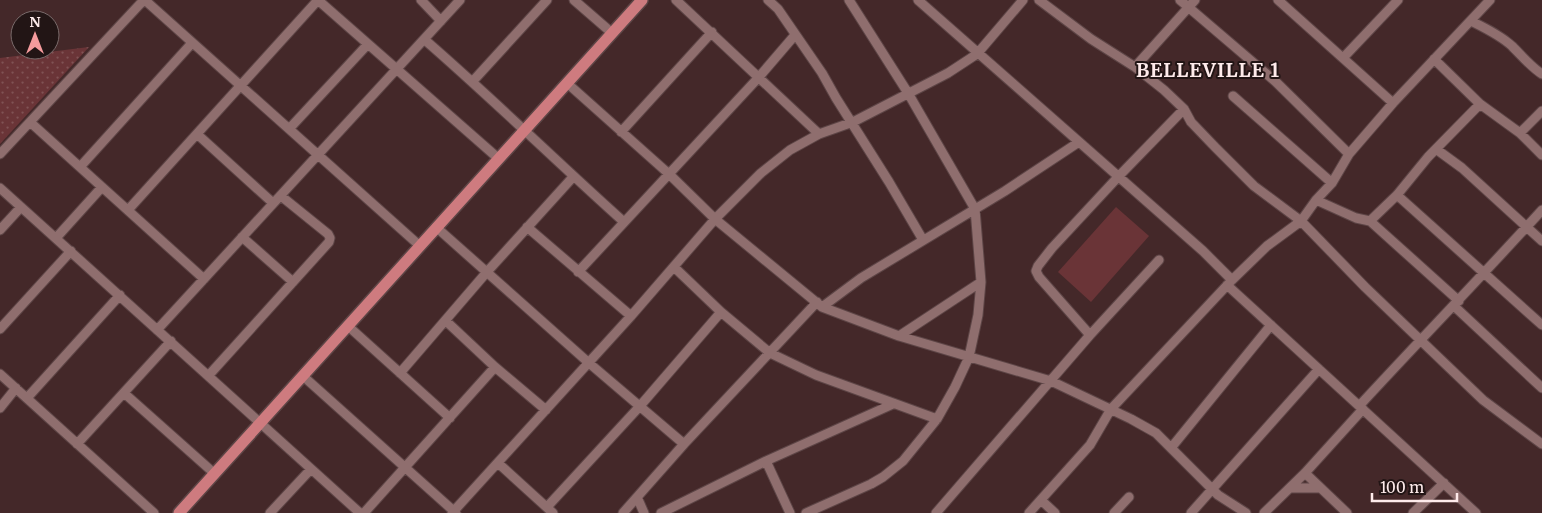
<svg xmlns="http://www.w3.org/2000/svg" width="1542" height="513" viewBox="0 0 1542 513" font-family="Merriweather,serif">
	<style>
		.grass { fill: url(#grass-dots) }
		.pitch { fill: #6a3437 }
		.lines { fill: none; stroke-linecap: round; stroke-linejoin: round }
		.minor-casing { stroke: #5d4546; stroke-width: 11 }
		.major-casing { stroke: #5d4546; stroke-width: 14 }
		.minor { stroke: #8f6e6e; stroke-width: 9 }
		.major { stroke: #ce7b7f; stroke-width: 11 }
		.labels { text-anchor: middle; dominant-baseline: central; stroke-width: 4; stroke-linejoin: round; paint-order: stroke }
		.district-label { font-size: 19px; font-weight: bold; letter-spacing: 1px; fill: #feebeb; stroke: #221515 }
	</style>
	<defs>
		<pattern id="grass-dots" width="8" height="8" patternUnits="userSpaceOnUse" patternTransform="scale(1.25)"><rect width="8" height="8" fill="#6a3437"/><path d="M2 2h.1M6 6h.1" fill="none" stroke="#805254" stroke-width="1.8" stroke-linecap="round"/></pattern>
	</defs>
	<rect width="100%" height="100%" fill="#442829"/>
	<!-- grass -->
	<path class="grass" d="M89,47l-89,97v-86z"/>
	<!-- pitch -->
	<path class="pitch" d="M1116,207l33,29 -58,66 -33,-30z"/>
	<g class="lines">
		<!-- minor casing -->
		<g class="minor-casing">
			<path id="minor" d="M318,0l181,159
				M421,0l20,21
				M574,0l38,33
				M676,0l143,134
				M768,0l10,9 44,64 14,25 53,84 34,58
				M918,0l285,251 29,29
				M1039,0l52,39 44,28 29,23 20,19 7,13 24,25 39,39 47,35 64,66 118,113 59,44
				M1180,0l96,82 73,72
				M1278,0l115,103
				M1471,21c14,7 29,14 41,25 10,10 19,21 30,28
				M425,40c68,59 132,122 199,182
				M1343,58l55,-58
				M1434,59l46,45 40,29 22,22
				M1135,67l60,-67
				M473,81l74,-81
				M567,83l102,91 46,45 107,88 77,29 152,45 80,38 25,14 62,62 28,18
				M1233,96l99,87
				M30,122l174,157
				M289,129l79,-85
				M621,132l91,-100
				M1520,133l22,-22
				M197,134l76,69
				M1436,149l26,19 80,73
				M0,154l140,-150 4,-3 3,1 273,244
				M80,167l112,-124
				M0,188l360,325
				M1397,195l145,130
				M1316,200l40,18 14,3 27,-26 31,-38 52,-53
				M128,210l190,-210
				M1370,221l89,80
				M436,227l153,136 95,81
				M527,227l104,89
				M0,230l21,-23
				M242,237l51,45
				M56,238l46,-51
				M674,267l47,45 49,41 46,22 121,44
				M578,272l181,-195 36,-42
				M1227,285l249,228
				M1454,306l88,82
				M822,307l39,-29 144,-87 74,-49
				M446,321l49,46 51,43
				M348,326l102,92
				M0,329l71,-78
				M157,330l303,-330
				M1090,335l-51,-58 -3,-6 2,-5 14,-18 66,-71 66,-68
				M899,336l82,-54
				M400,373l86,-100 87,-96
				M0,374l154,139
				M209,375l120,-133 1,-4 -2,-4 -47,-38
				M303,376l153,137
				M124,393l91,81
				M27,398l93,-103
				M1360,405c60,-65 122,-129 182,-195
				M0,408l16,-20
				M77,444l94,-103
				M1171,448l100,-123
				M766,461l24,52
				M498,463l55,50
				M1305,473l42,40
				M1290,488h30
				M637,497l7,16
				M1041,500l14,13
				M547,507l93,-101 81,-94
				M270,513l41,-44
				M364,513l131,-146
				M452,513l179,-197 84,-97 46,-46 29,-23 29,-16 34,-12 95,-49 29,-19 46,-54
				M623,513l61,-69 133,-142
				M661,513l105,-52 127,-57
				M806,513l65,-29 12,-7 20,-16 34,-42 18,-32 14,-30 9,-42 3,-33 -6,-73 -67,-116 -59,-93
				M936,513l154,-178 69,-75
				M1029,513l61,-68 21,-36 121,-129 35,-34 34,-25 15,-21 16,-17 17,-29 44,-51 97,-103
				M1114,513l15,-16
				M1191,513l128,-144
				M1264,513l41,-40 58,-64
				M1413,513l31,-30"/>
		</g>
		<!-- major casing -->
		<g class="major-casing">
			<path id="major" d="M179,513l463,-513"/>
		</g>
		<!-- minor -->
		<use href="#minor" class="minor"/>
		<!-- major -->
		<use href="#major" class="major"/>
	</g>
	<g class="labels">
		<!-- district labels -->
		<g class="district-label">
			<text x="1208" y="70">BELLEVILLE 1</text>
		</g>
	</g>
	<!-- north arrow -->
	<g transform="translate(35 35)"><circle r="24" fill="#221515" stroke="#7a6b6b"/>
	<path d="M0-4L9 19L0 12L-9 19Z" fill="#f59b9d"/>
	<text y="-8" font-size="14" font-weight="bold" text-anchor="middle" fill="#feebeb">N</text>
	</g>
	<!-- scale -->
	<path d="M1372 493v8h85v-8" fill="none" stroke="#feebeb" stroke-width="2.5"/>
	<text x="1380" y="493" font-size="15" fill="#feebeb" stroke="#221515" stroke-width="4" paint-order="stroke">100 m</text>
</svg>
